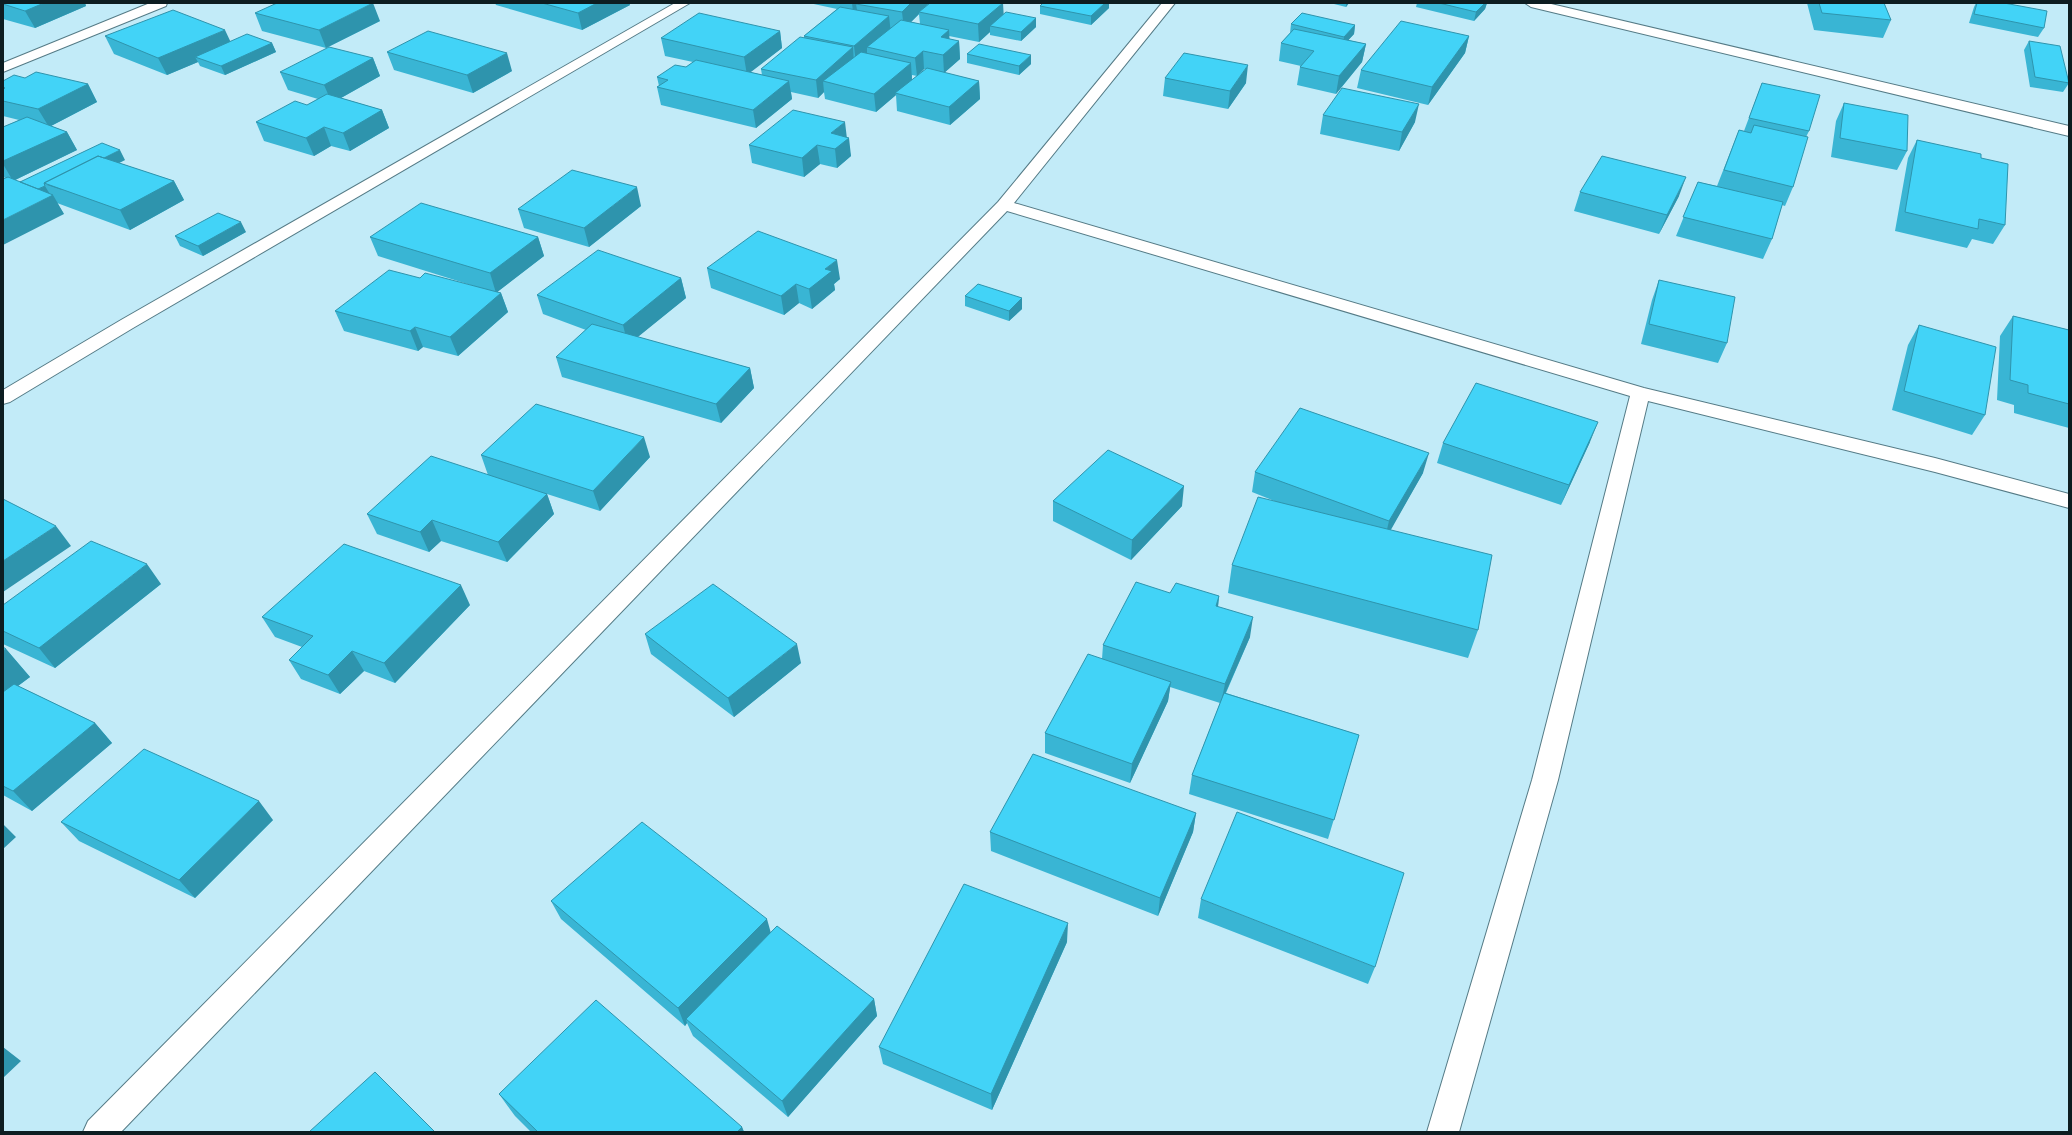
<svg xmlns="http://www.w3.org/2000/svg" width="2072" height="1135" viewBox="0 0 2072 1135" font-family="Ubuntu,sans-serif">
	<style>
		.lines { fill: none; stroke-linecap: round; stroke-linejoin: round }
		.street-casing { stroke: #557b86; stroke-width: 2 }
		.street { fill: #fff; fill-rule: evenodd }
		.wall { fill: #39b5d4; fill-rule: evenodd }
		.shaded-wall { fill: #2e94ad }
		.building { fill: #42d3f7; stroke: #2e94ad }
	</style>
	<rect width="100%" height="100%" fill="#c2ebf8"/>
	<g class="lines">
		<!-- street casing -->
		<g class="street-casing">
			<path id="street" d="M150,3h17l-1,3 -163,66v-9z
				M675,3h15l-557,325 -123,74 -7,2v-14l118,-70z
				M1162,3h13l-161,200 630,185 291,70 134,36v14l-134,-36 -287,-71 -90,379 -99,352h-32l105,-352 98,-384 -623,-185 -886,921h-38l5,-11 910,-919z
				M1525,3h22l522,123v10l-538,-129z"/>
		</g>
		<!-- street -->
		<use href="#street" class="street"/>
	</g>
	<!-- wall -->
	<path class="wall" d="M3,3h82l1,3 -51,22 -32,-9z
		M495,3h134l1,2 -48,25 -86,-25z
		M809,3h119v1l75,-1v11l33,13 -15,14 -31,-6v-3l-11,10 -30,-6v3l10,2 1,18 -16,14 35,8 1,18 -30,26 -53,-14 -1,-16 -20,17 -51,-13 -1,-7 -6,6 -27,-6 1,7 -36,29 -95,-23 -4,-18 2,-1 -2,-9 29,-10 7,-5 -28,-6 -4,-18 119,-7 2,17 -32,24 12,3 -1,-6 43,-31v-2l33,-27zM919,14l1,10 -9,-2zM924,69h2l-14,11v-5l5,1z
		M1043,3h66v5l-18,17 -51,-11v-8z
		M1330,3h19l-3,4z
		M1417,3h70l-2,6 -11,12 -58,-14z
		M1807,3h77l7,17 -8,18 -69,-8z
		M1976,3h28l40,25 -6,9 -69,-14 5,-16z
		M255,13l125,8 -54,27 -64,-17z
		M1291,24l64,1 -1,9 -6,6 18,4 -4,18 -26,32 -39,-9 3,-18 1,-1 -22,-5 2,-18 9,-10z
		M105,36l167,7 4,9 -51,23 -25,-9 -2,-4 -31,13 -53,-21z
		M1469,36l-4,17 -37,52 -71,-17 4,-18z
		M2029,41l40,42 -6,9 -33,-5 -6,-37z
		M387,52l125,19 -39,22 -79,-23z
		M967,54l64,10 -12,11 -52,-12z
		M373,58l7,18 -39,22 41,12 7,18 -39,23 -19,-5 -17,10 -50,-15 -8,-19 51,-17 11,-6 -30,-9 -8,-18z
		M25,78l63,6 9,18 -46,24 16,6 10,18 -62,30 4,2 106,-22 -6,3 55,18 10,19 -54,30 -73,-27 7,11 -58,-36 -3,-1v-50l16,-7 -16,-4v-35z
		M1165,78l81,5 -18,26 -65,-13z
		M1762,83l47,48 -3,6 -13,50 -8,19 -3,-1 -10,34 -9,20 -87,-23 22,-54 19,4 22,-56 5,1z
		M1844,103l63,48 -10,19 -66,-13 5,-36z
		M1323,115l92,7 -16,29 -79,-17z
		M846,137l5,19 -14,12 -17,-4 -16,13 -52,-14 -3,-18z
		M1917,140l64,18 24,67 -12,19 -21,-5 -5,9 -72,-17 13,-73z
		M1580,192l99,4 -20,38 -85,-23z
		M641,206l-52,41 -65,-19 -6,-19z
		M246,232l-43,24 -23,-10 -5,-10z
		M370,237h168l6,19 -47,36 4,1 7,19 -50,44 -35,-9 -5,4 -74,-20 -9,-20 85,-33 57,9 -99,-31z
		M707,268l133,11 -6,5 1,6 -23,19 -13,-6 -15,12 -73,-27z
		M681,278l5,20 -49,39 113,31 4,20 -33,35 -159,-46 -6,-20 30,-27 -43,-16 -6,-19z
		M1659,280l68,63 -9,20 -77,-19 11,-44z
		M965,296l57,13 -13,12 -44,-15z
		M2013,316l56,14v98l-55,-15v-8l-17,-5 3,-64z
		M1919,325l66,90 -13,20 -80,-25 16,-65z
		M1590,442l-29,63 -124,-42 6,-20z
		M481,455l169,2 -50,54 -53,-17 7,20 -47,48 -66,-21 -12,11 -52,-18 -10,-20 121,-39z
		M1255,472l168,1 -33,57 88,100 -10,28 -240,-65 4,-28 50,-61 -30,-12z
		M1053,501l129,5 -51,54 -78,-39z
		M161,584l-106,84 -52,-24v-39z
		M1170,593l49,3 -1,11 32,30 -24,56 133,42 -31,104 -139,-45 3,-19 28,-72 -50,-16 -2,14 -38,82 -85,-30v-20l57,-74 1,-14z
		M470,605l-75,78 -31,-12 -24,23 -39,-15 -12,-19 13,-13 -27,-10 -13,-20z
		M645,634l156,29 -67,54 -83,-63z
		M3,647l3,2 24,28 -12,9 77,37 17,20 -80,68 -29,-16z
		M1196,813l-3,19 -35,84 -167,-65 -1,-19z
		M273,820l-78,78 -116,-57 -18,-19z
		M1201,899l174,68 -7,17 -170,-66z
		M551,901l220,32 103,66 3,17 -89,101 -95,-81 -6,-13 -2,3 -124,-107z
		M1067,942l-75,168 -109,-46 -4,-17z
		M499,1094l243,33 2,5h-213l-16,-16z"/>
	<!-- shaded-wall -->
	<path class="shaded-wall" d="M44,3h41l1,3 -51,22 -10,-17z
		M373,3l7,18 -54,27 -7,-18z
		M597,3h32l1,2 -48,25 -4,-17z
		M852,3h14l-10,1 1,6 -4,2z
		M911,3h17v1l-9,8v2l-15,15 -2,-17z
		M1003,3l1,17 -14,6v6l-11,10 -1,-18z
		M1105,3h4v5l-18,17v-9z
		M1346,3h3l-3,4z
		M1485,3h2l-2,6 -11,12 2,-9z
		M889,16l2,18 -24,13v7l-11,10 -2,-18z
		M1036,18v9l-15,14v-9z
		M1355,25l-1,9 -11,12 1,-9z
		M225,30l8,17 -38,10 3,5 -31,13 -9,-17z
		M949,30l1,18 -9,-11z
		M780,31l2,17 -35,27 -3,-18z
		M1469,36l-4,17 -37,52 4,-18z
		M959,41l1,18 -16,14 -1,-18z
		M272,43l4,9 -51,23 -4,-9z
		M1366,44l-4,18 -26,32 3,-18z
		M853,47l1,18 -31,16 1,11 -6,6 -2,-18z
		M923,51l1,18 -7,7 -2,-18z
		M507,53l5,18 -39,22 -6,-18z
		M1031,55v9l-12,11v-9z
		M373,58l7,18 -48,27 -8,-18z
		M911,63l1,18 -17,12 1,2 -20,17 -2,-18z
		M1248,65l-2,18 -18,26 2,-18z
		M789,81l3,18 -36,29 -3,-18z
		M979,81l1,18 -30,26 -1,-18z
		M88,84l9,18 -48,25 -11,-18z
		M1419,104l-4,18 -16,29 3,-19z
		M382,110l7,18 -39,23 -7,-18z
		M845,122l2,17 2,-1 2,18 -14,12 -2,-19 -4,-16z
		M324,127l7,19 -17,10 -8,-18z
		M67,132l10,18 -64,31 -10,-17v-3z
		M817,145l3,19 -16,13 -2,-19z
		M120,150l5,10 -63,30 -15,-5z
		M1686,177l-7,19 -20,38 8,-19z
		M174,181l10,19 -54,30 -10,-20z
		M45,186l6,10 -18,-4z
		M637,187l4,19 -52,41 -5,-19z
		M53,195l11,19 -61,31v-25z
		M241,222l5,10 -43,24 -5,-10z
		M538,237l6,19 -48,37 -6,-20z
		M837,260l3,19 -6,5 1,6 -23,19 -3,-20 16,-20z
		M681,278l5,20 -58,47 -5,-20z
		M796,284l3,19 -15,12 -3,-19z
		M501,293l7,19 -50,44 -8,-19z
		M1022,298v11l-13,12v-10z
		M415,327l8,20 -5,4 -8,-20z
		M750,368l4,20 -33,35 -5,-19z
		M1598,422l-8,20 -29,63 8,-20z
		M644,437l6,20 -50,54 -7,-20z
		M1429,453l-6,20 -39,69 5,-21z
		M1184,486l-2,20 -51,54 1,-20z
		M547,494l7,20 -47,48 -9,-20z
		M432,520l9,21 -12,11 -9,-20z
		M56,526l15,20 -68,46v-31z
		M147,564l14,20 -106,84 -16,-20z
		M461,585l9,20 -75,78 -11,-20z
		M1219,596l-2,20 -1,-10z
		M1253,617l-3,20 -29,66 4,-19z
		M797,644l4,19 -67,54 -6,-19z
		M6,649l24,28 -27,20v-46z
		M352,651l12,20 -24,23 -12,-19z
		M1171,682l-3,19 -38,82 2,-19z
		M95,723l17,20 -80,68 -19,-20z
		M259,801l14,19 -78,78 -16,-18z
		M1196,813l-3,19 -35,84 2,-18z
		M3,824l13,13 -13,12z
		M767,919l5,18 -86,82 1,4 -2,3 -7,-18z
		M1068,923l-1,19 -75,168 -1,-16z
		M874,999l3,17 -89,101 -6,-16z
		M3,1047l18,14 -18,17z
		M742,1127l2,5h-7z"/>
	<!-- building -->
	<path class="building" d="M3,3h41l-19,8 -22,-7z
		M277,3h96l-54,27 -64,-17z
		M542,3h55l-19,10z
		M858,3h53l-9,9 -46,-8z
		M930,3h73l-25,21 -59,-12z
		M1043,3h62l-14,13 -51,-10z
		M1439,3h46l-9,9z
		M1819,3h65l7,17 -69,-7z
		M1977,3h27l43,8 -3,17 -70,-14z
		M840,7l49,9 -35,30 -50,-10z
		M173,10l52,20 -67,28 -53,-22z
		M1006,12l30,6 -15,14 -31,-6z
		M699,13l81,18 -36,26 -83,-19z
		M1302,13l53,12 -11,12 -53,-13z
		M901,20l48,10 -8,7 18,4 -16,14 -20,-4 -8,7 -48,-11z
		M1401,21l68,15 -37,51 -71,-17z
		M1294,29l72,15 -27,32 -39,-9 14,-16 -33,-8z
		M428,31l79,22 -40,22 -80,-23z
		M247,34l25,9 -51,23 -26,-9z
		M800,37l53,10 -37,33 -55,-11z
		M2029,41l31,5 9,37 -34,-6z
		M979,44l52,11 -12,11 -52,-12z
		M329,47l44,11 -49,27 -44,-13z
		M861,52l50,11 -37,31 -51,-13z
		M1184,53l64,12 -18,26 -65,-13z
		M696,60l93,21 -36,29 -96,-23 11,-7 -11,-3 18,-12 11,2z
		M927,68l52,13 -30,26 -54,-14z
		M36,72l52,12 -50,25 -35,-8v-12l2,-1 -2,-1v-6l11,-6 11,3z
		M1762,83l58,12 -11,36 -60,-13z
		M1342,88l77,16 -17,28 -79,-17z
		M327,94l55,16 -39,23 -19,-6 -18,11 -50,-16 39,-21 12,4z
		M1844,103l64,12 -1,36 -67,-13z
		M793,110l52,12 -14,11 18,5 -14,11 -18,-4 -15,13 -53,-13z
		M27,117l40,15 -64,29v-34z
		M1754,125l54,12 -15,50 -69,-17 15,-40 12,3z
		M1917,140l64,14v4l27,6 -3,61 -26,-6 -1,10 -73,-17z
		M102,143l18,7 -16,8 -6,-2 -54,27 1,3 -7,3 -18,-7z
		M98,156l76,25 -54,29 -76,-27z
		M1602,156l84,21 -19,38 -87,-23z
		M572,170l65,17 -53,41 -66,-19z
		M8,177l45,18 -50,25v-41z
		M1698,182l85,20 -11,37 -89,-22z
		M421,203l117,34 -48,36 -120,-36z
		M218,213l23,9 -43,24 -23,-10z
		M758,231l79,29 -12,9 7,2 -23,18 -13,-5 -15,12 -74,-28z
		M598,250l83,28 -58,47 -86,-30z
		M389,270l31,8 5,-5 76,20 -51,44 -35,-10 -5,4 -75,-20z
		M1659,280l76,17 -8,46 -78,-19z
		M978,284l44,14 -13,13 -44,-15z
		M2013,316l56,14v74l-41,-11v-8l-18,-5z
		M592,324l158,44 -34,36 -160,-47z
		M1919,325l77,22 -11,68 -81,-24z
		M1476,383l122,39 -29,63 -126,-42z
		M536,404l108,33 -51,54 -112,-36z
		M1300,408l129,45 -40,68 -134,-49z
		M1108,450l76,36 -52,54 -79,-39z
		M431,456l116,38 -49,48 -66,-22 -12,12 -53,-18z
		M1258,497l234,58 -14,75 -246,-65z
		M3,499l53,27 -53,35z
		M91,541l56,23 -108,84 -36,-17v-26z
		M344,544l117,41 -77,78 -32,-12 -24,24 -39,-15 24,-24 -51,-19z
		M1136,582l34,11 6,-10 43,13 -3,10 37,11 -28,67 -122,-39z
		M713,584l84,60 -69,54 -83,-64z
		M3,647l3,2 -3,2z
		M1088,654l83,28 -39,82 -87,-31z
		M14,684l81,39 -82,68 -10,-5v-94z
		M1224,693l135,42 -25,85 -142,-45z
		M144,749l115,52 -80,79 -118,-58z
		M1033,754l163,59 -36,85 -170,-66z
		M1237,812l167,61 -29,94 -174,-68z
		M642,822l125,97 -89,89 -127,-107z
		M964,884l104,39 -77,171 -112,-47z
		M777,926l97,73 -92,102 -96,-82z
		M596,1000l146,127 -5,5h-199l-39,-38z
		M375,1072l60,60h-126z"/>
	<!-- border -->
	<rect width="2072" height="1135" fill="none" stroke="#0d1d21" stroke-width="8"/>
</svg>
